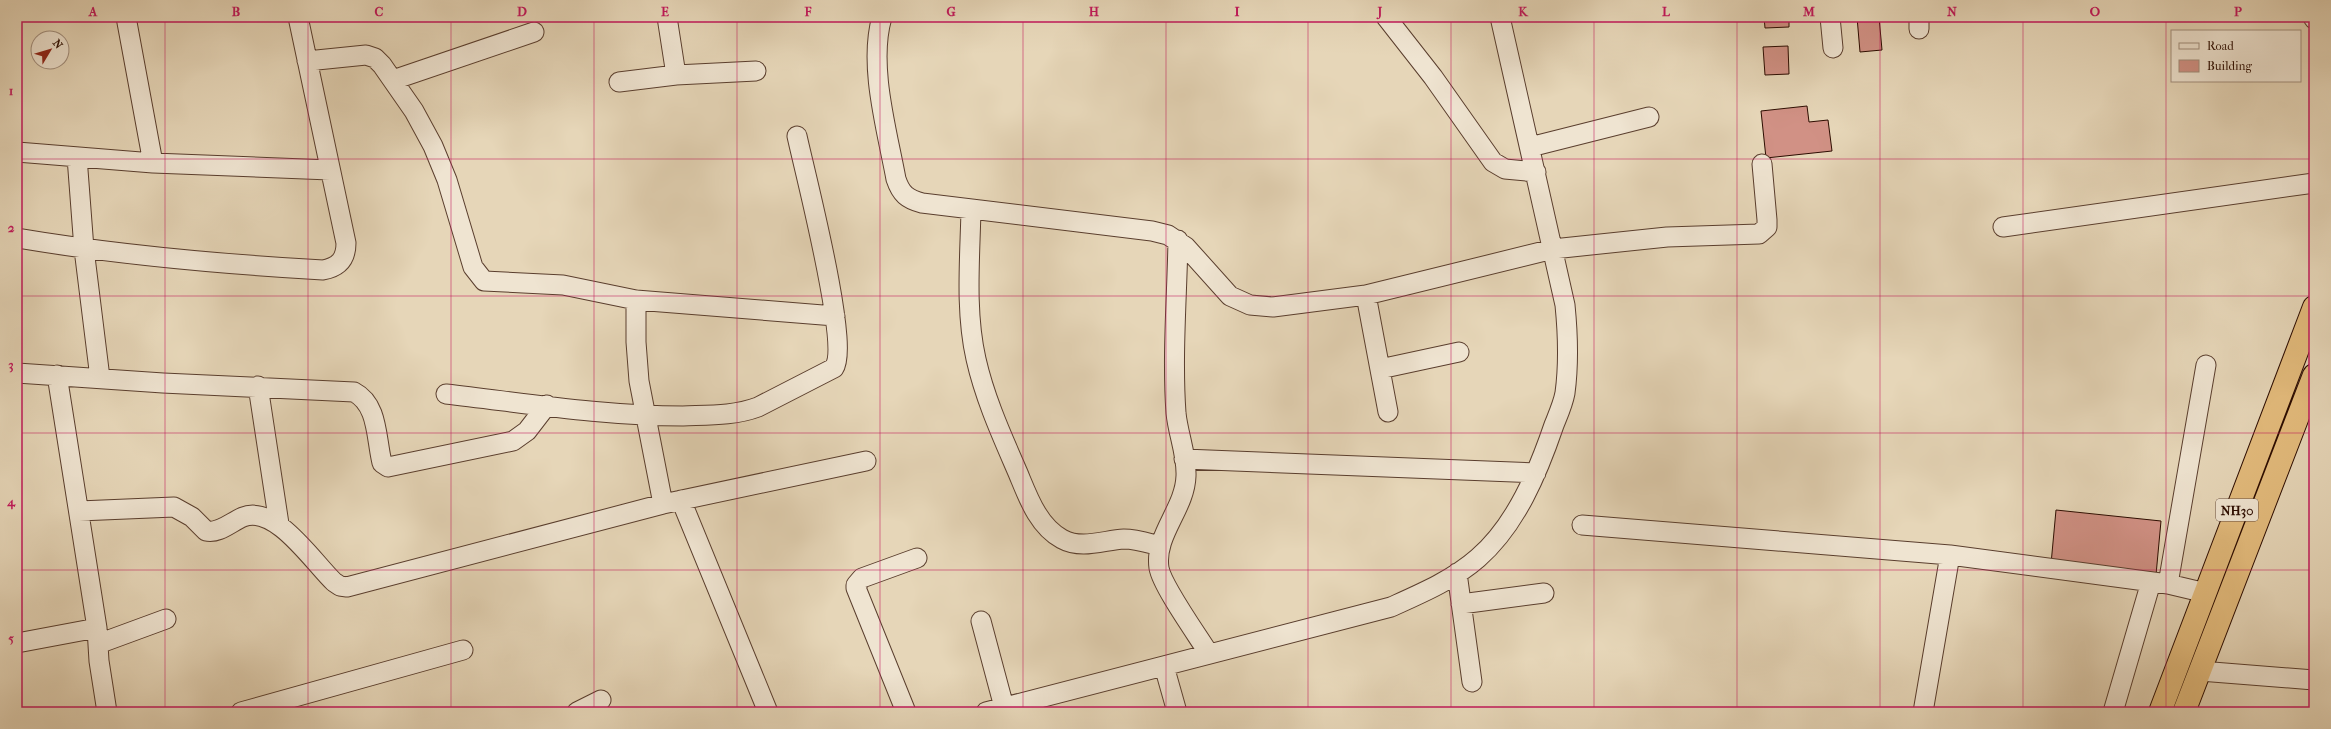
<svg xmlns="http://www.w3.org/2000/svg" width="2331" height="729" viewBox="0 0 2331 729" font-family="'IM FELL French Canon',serif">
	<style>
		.building { fill: #d19185; stroke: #2c0c00 }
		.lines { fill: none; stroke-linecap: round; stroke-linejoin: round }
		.minor-casing { stroke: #5a3e2e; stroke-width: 21 }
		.highway-casing { stroke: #2c0c00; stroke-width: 24 }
		.minor { stroke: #efe4d1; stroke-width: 19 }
		.highway { stroke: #e3bb7c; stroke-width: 22 }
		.grid { fill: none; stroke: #c2185b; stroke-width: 1; stroke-opacity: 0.55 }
		.labels { text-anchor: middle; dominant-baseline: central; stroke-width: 3; stroke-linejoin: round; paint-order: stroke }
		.shield { fill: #efe4d1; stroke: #664d3f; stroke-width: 1 }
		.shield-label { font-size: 13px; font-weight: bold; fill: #2c0c00 }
		.neatline { fill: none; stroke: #c2185b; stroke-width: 1.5 }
		.grid-label { font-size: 13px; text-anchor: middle; font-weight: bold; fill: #c2185b }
	</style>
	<rect width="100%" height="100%" fill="#e6d6b8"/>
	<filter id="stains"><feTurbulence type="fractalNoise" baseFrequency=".005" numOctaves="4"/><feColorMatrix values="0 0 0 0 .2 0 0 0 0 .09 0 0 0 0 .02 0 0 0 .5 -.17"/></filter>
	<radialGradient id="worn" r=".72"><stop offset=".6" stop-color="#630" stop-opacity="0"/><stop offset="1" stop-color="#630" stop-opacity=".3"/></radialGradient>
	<!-- building -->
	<path class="building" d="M1764,17h25v10l-24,1z
		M1857,17h22l3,33 -22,2z
		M1788,46l1,28 -24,1 -2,-28z
		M1807,106l2,16 19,-2 4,31 -66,7 -5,-47z
		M2056,510l105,11 -5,54 -105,-11z"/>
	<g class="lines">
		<!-- minor casing -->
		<g class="minor-casing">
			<path id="minor" d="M126,17l27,146
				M667,17l9,58
				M882,17c-14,48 5,113 14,162 5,15 11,20 26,24l230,28 16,4 18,12 44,49 20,9 23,2 93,-12 187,-46 114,-12 92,-3 8,-7v-7l-5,-56
				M1386,17l47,60 60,85 12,7 31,3
				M1830,17l3,31
				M2313,17l1,2
				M1919,29v-12
				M307,61l59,-6 9,3 7,7 32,46 19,35 14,34 26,87 11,14 79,4 73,15 199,16
				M393,80l141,-48
				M619,82l57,-7 80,-4
				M1530,147l119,-30
				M17,152l136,11 177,7
				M77,157l7,92 16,129
				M971,209c-1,49 -6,102 5,150 9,40 26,77 42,114 10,24 20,53 44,66 20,11 42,1 62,0 12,0 24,4 36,7
				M2003,227l311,-44
				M17,238c101,17 203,26 306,32 16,-3 23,-11 23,-27l-48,-226
				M1178,240c-1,57 -6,116 -2,173 2,21 11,42 10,63 -1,33 -32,59 -27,92 3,18 39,68 50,86
				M1366,295l22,117
				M636,300v42l3,39 24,123
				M1380,369l79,-17
				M17,373l146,10 191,9c23,12 22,42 27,66l1,5 6,4 125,-26 14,-10 20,-26
				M57,375l40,253
				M258,386l21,138
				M446,394c79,9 158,22 237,22 26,-1 51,0 75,-9l76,-39c16,-23 -29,-195 -37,-232
				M1184,459l352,14
				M681,500l87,212
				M79,511l95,-4 18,10 14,14c13,3 25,-9 37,-14 32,-13 70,45 91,65l6,4 7,1 316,-83 203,-43
				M1582,525l368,30 218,29 38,9
				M1457,573l15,109
				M2168,584l38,-219
				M1461,604l83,-11
				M981,621l23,86
				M17,643l80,-15 2,33 8,51
				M98,644l68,-25
				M1164,666l13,46
				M2200,671l114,9
				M241,712l222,-62
				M577,712l24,-12
				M906,712l-50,-124v-3l6,-7 55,-20
				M986,712l405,-105c29,-13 62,-27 87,-49 38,-33 60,-86 76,-133 4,-10 9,-21 11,-32 4,-30 3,-58 0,-88l-65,-288
				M1923,712l27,-157
				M2113,712l38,-130"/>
		</g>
		<!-- highway casing -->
		<g class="highway-casing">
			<path id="highway" d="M2160,712l154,-405
				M2184,712l130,-337"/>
		</g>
		<!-- minor -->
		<use href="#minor" class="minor"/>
		<!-- highway -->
		<use href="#highway" class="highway"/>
	</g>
	<!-- grid -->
	<path class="grid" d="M165,17v695M308,17v695M451,17v695M594,17v695M737,17v695M880,17v695M1023,17v695M1166,17v695M1308,17v695M1451,17v695M1594,17v695M1737,17v695M1880,17v695M2023,17v695M2166,17v695M17,159h2297M17,296h2297M17,433h2297M17,570h2297"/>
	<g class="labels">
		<!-- shield labels -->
		<rect class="shield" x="2216" y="499" width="42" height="22" rx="3"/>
		<g class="shield-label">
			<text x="2237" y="510">NH30</text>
		</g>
	</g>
	<!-- margin -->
	<rect width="2331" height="729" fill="none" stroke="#e6d6b8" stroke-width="44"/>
	<!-- legend -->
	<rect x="2171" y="30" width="130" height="52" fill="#efe4d1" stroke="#a18e7d"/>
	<rect x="2179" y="43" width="20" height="6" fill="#efe4d1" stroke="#a18e7d"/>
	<text x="2207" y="50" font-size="12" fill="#2c0c00">Road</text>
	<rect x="2179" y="60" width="20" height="12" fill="#d19185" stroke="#a18e7d"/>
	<text x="2207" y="70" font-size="12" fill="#2c0c00">Building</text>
	<!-- north arrow -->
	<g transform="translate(50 50) rotate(52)"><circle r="19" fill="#efe4d1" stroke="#a18e7d"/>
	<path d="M0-3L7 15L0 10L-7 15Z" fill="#8f2418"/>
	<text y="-6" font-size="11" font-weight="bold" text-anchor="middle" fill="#2c0c00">N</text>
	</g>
	<rect x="22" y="22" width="2287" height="685" class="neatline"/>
	<g class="grid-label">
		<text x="93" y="16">A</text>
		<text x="236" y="16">B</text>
		<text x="379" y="16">C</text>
		<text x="522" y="16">D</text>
		<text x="665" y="16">E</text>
		<text x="808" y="16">F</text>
		<text x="951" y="16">G</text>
		<text x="1094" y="16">H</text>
		<text x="1237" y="16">I</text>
		<text x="1380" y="16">J</text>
		<text x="1523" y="16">K</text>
		<text x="1666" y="16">L</text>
		<text x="1809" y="16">M</text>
		<text x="1952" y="16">N</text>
		<text x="2095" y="16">O</text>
		<text x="2238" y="16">P</text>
		<text x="11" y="95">1</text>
		<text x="11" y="232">2</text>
		<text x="11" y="369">3</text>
		<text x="11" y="506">4</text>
		<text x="11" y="643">5</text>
	</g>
	<rect width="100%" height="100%" filter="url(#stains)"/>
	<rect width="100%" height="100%" fill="url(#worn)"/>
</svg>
